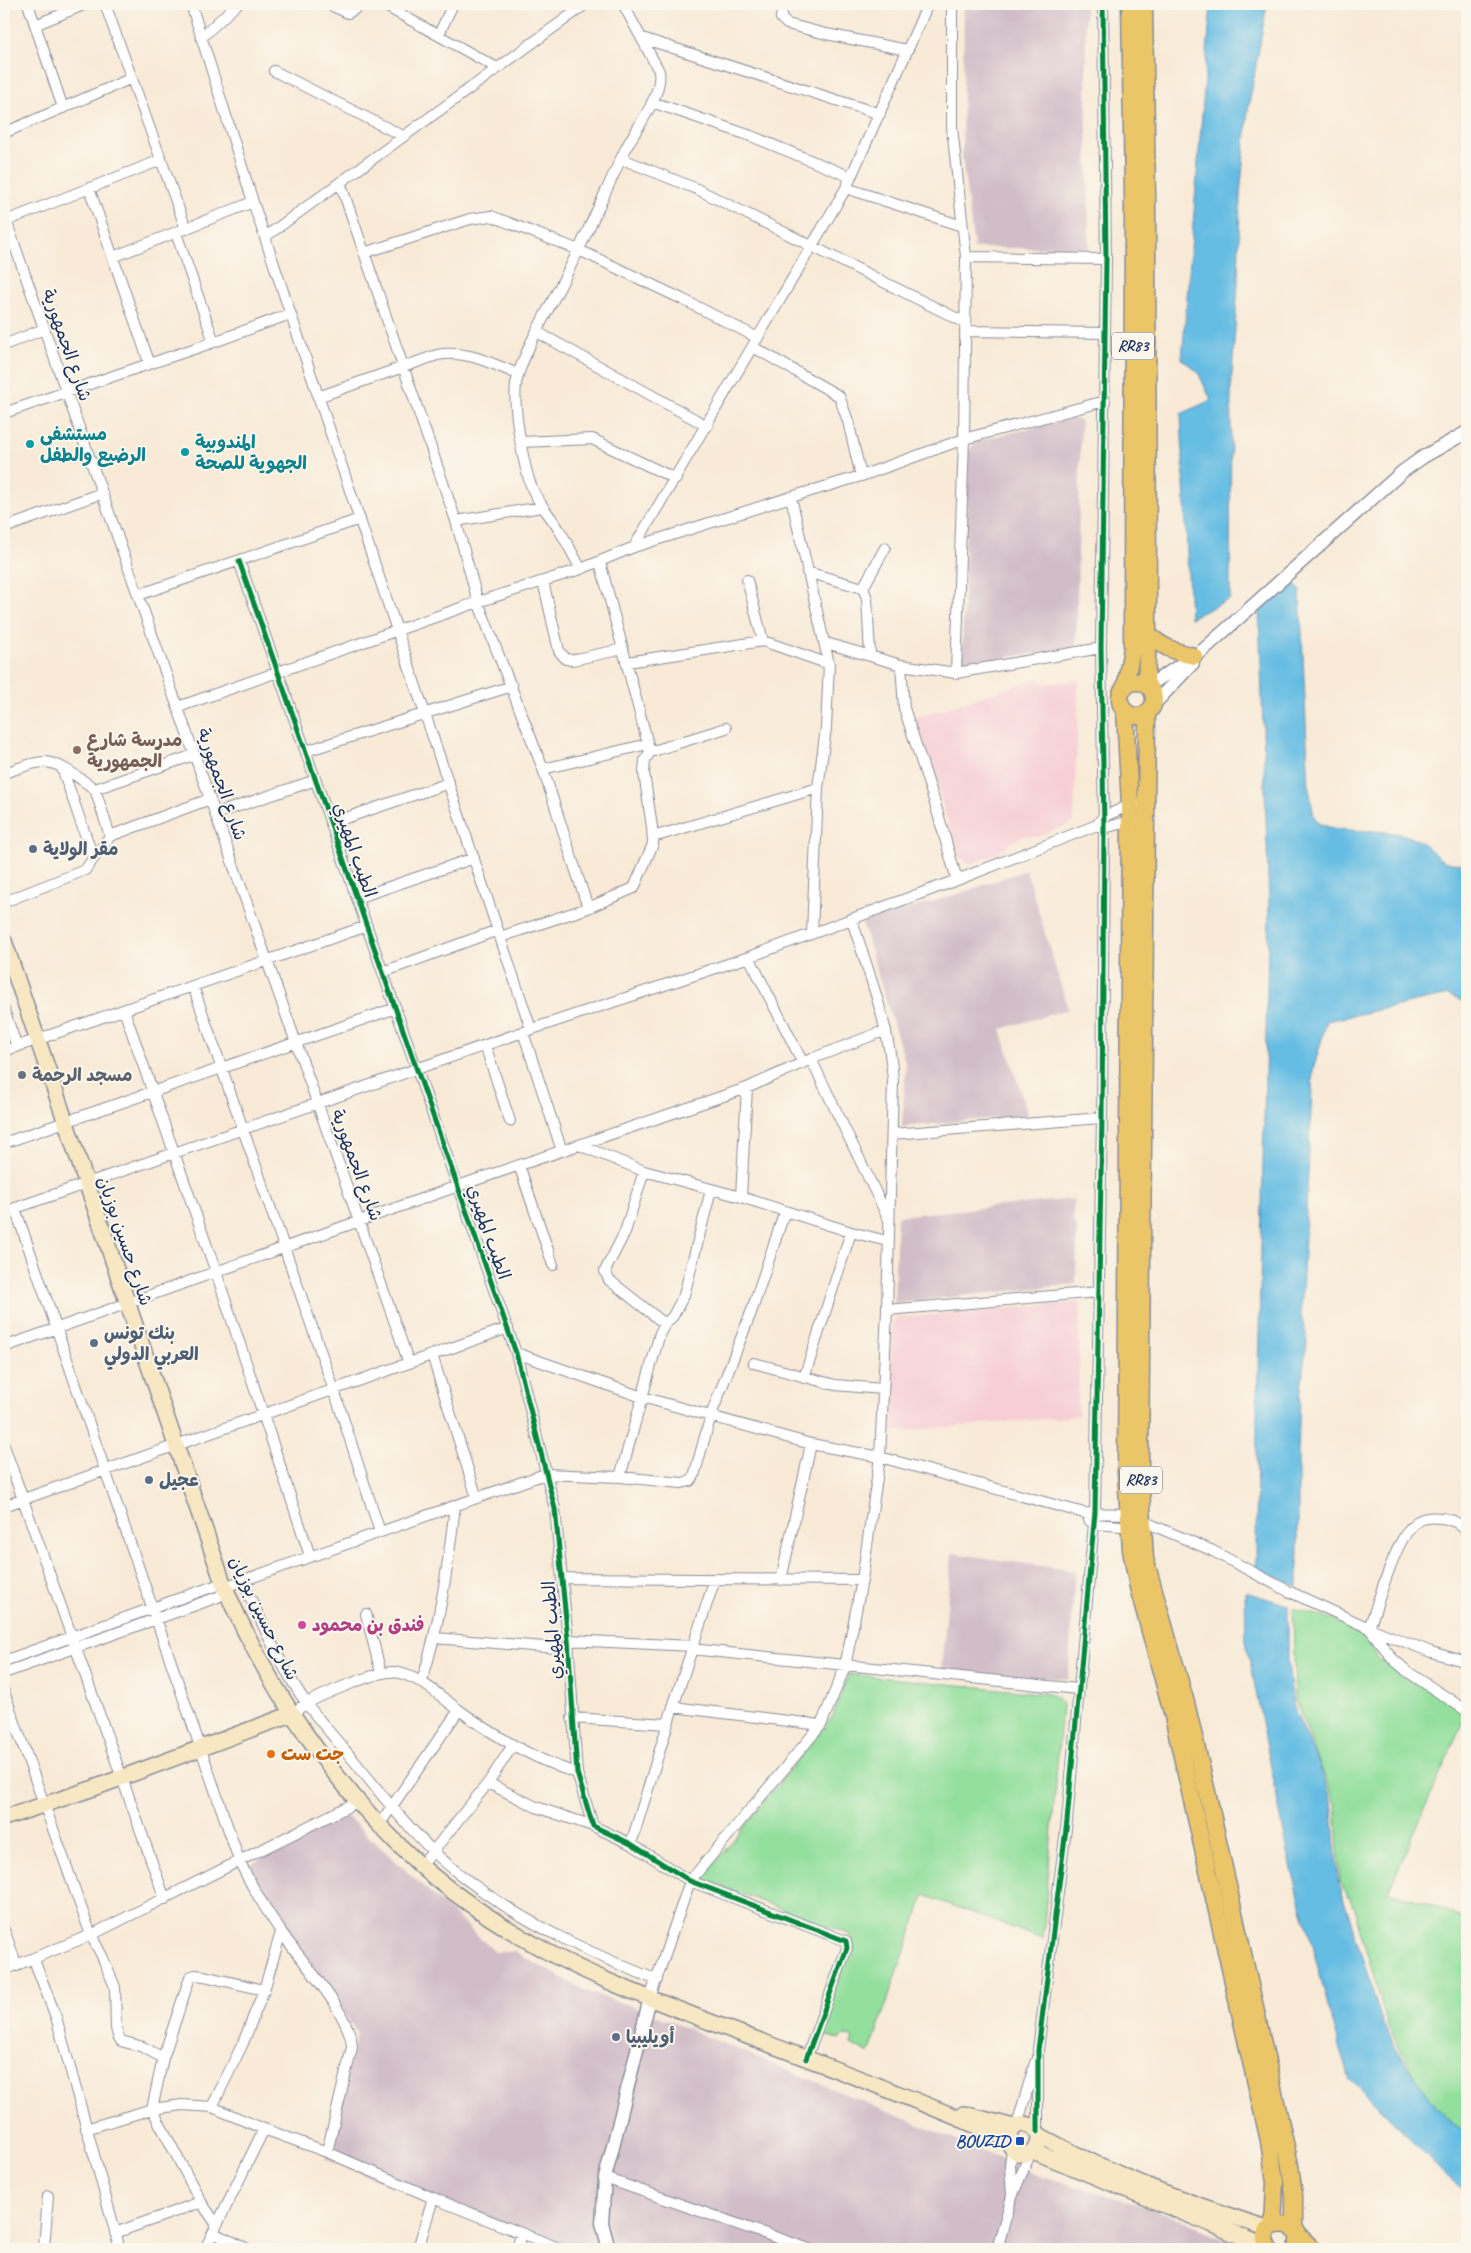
<svg xmlns="http://www.w3.org/2000/svg" width="1471" height="2253" viewBox="0 0 1471 2253" font-family="Caveat,'Playpen Sans Arabic',sans-serif">
	<style>
		.built { fill: #f6cfd5 }
		.industrial { fill: #d1bdc8 }
		.green { fill: #93df9c; stroke: #57877d }
		.water { fill: #66bde3; stroke: #4076a0 }
		.lines { fill: none; stroke-linecap: round; stroke-linejoin: round }
		.minor-casing { stroke: #8a8c9a; stroke-width: 12 }
		.tertiary-casing { stroke: #8a8c9a; stroke-width: 15 }
		.secondary-casing { stroke: #8a8c9a; stroke-width: 18 }
		.primary-casing { stroke: #8a8c9a; stroke-width: 19 }
		.minor { stroke: #fff; stroke-width: 10 }
		.tertiary { stroke: #fff; stroke-width: 12 }
		.secondary { stroke: #f7e8c3; stroke-width: 15 }
		.primary { stroke: #ebc669; stroke-width: 16 }
		.cycleway-casing { stroke: #fbf7ec; stroke-width: 8 }
		.cycleway { stroke: #00873e; stroke-width: 5 }
		.culture-dot { fill: #0f9aa8; stroke: #fbf7ec; stroke-width: 2 }
		.education-dot { fill: #8d6e63; stroke: #fbf7ec; stroke-width: 2 }
		.service-dot { fill: #5c6f8a; stroke: #fbf7ec; stroke-width: 2 }
		.worship-dot { fill: #6b7280; stroke: #fbf7ec; stroke-width: 2 }
		.hotel-dot { fill: #d1479c; stroke: #fbf7ec; stroke-width: 2 }
		.food-dot { fill: #e8710a; stroke: #fbf7ec; stroke-width: 2 }
		.transit-dot { fill: #1a4fb4; stroke: #fbf7ec; stroke-width: 2 }
		.labels { text-anchor: middle; dominant-baseline: central; stroke-width: 4; stroke-linejoin: round; paint-order: stroke }
		.shield { fill: #fbf7ec; stroke: #5e6b89; stroke-width: 1 }
		.shield-label { font-size: 16px; font-weight: bold; fill: #1b2f5e }
		.street-label { font-size: 18px; fill: #1b2f5e; stroke: #fbf7ec }
		.culture-label { font-size: 18px; font-weight: bold; fill: #0d838f; stroke: #fbf7ec; text-anchor: start }
		.education-label { font-size: 18px; font-weight: bold; fill: #785e54; stroke: #fbf7ec; text-anchor: start }
		.service-label { font-size: 18px; font-weight: bold; fill: #4e5e75; stroke: #fbf7ec; text-anchor: start }
		.worship-label { font-size: 18px; font-weight: bold; fill: #5b616d; stroke: #fbf7ec; text-anchor: start }
		.hotel-label { font-size: 18px; font-weight: bold; fill: #b23c85; stroke: #fbf7ec; text-anchor: start }
		.food-label { font-size: 18px; font-weight: bold; fill: #c56008; stroke: #fbf7ec; text-anchor: start }
		.transit-label { font-size: 18px; font-weight: bold; fill: #164399; stroke: #fbf7ec; text-anchor: end }
	</style>
	<rect width="100%" height="100%" fill="#fbf7ec"/>
	<filter id="ink" filterUnits="userSpaceOnUse"><feTurbulence type="fractalNoise" baseFrequency=".02" numOctaves="2"/><feDisplacementMap in="SourceGraphic" scale="10" xChannelSelector="R" yChannelSelector="G"/><feConvolveMatrix kernelMatrix="1 2 1 2 8 2 1 2 1" color-interpolation-filters="sRGB"/></filter>
	<filter id="wash" filterUnits="userSpaceOnUse"><feTurbulence type="fractalNoise" baseFrequency=".0096" numOctaves="4" result="noise"/><feDisplacementMap in="SourceGraphic" scale="20" xChannelSelector="R" yChannelSelector="G"/><feGaussianBlur stdDeviation="1.12" result="paint"/><feColorMatrix in="noise" values="0 0 0 0 0 0 0 0 0 0 0 0 0 0 0 0 0 1.4 0 .05"/><feComposite in="paint" operator="in"/></filter>
	<g filter="url(#wash)">
		<rect width="100%" height="100%" fill="#f8ead7"/>
		<!-- built -->
		<path class="built" d="M1038,678l3,6 38,-4 -5,142 -37,15 -11,-2 -14,6 -8,9 -33,14 -12,-7 -44,-139z
			M1080,1302l-2,114 -188,16 1,-106 4,-8z"/>
		<!-- industrial -->
		<path class="industrial" d="M964,4h121l4,244h-115l-12,-92z
			M1073,418l8,3 -5,226 -108,16 -6,-4 6,-206 8,-12z
			M1026,870l42,139 -67,20 -30,-95 57,181 -126,12 4,-62 -44,-142 96,-29z
			M1074,1199l-1,21 4,8 -1,56 -182,19 3,-87z
			M952,1553l123,18 -7,108 -127,-7z
			M344,1814l151,138h19l76,41 51,16 398,166 114,34 97,40h-702l-223,-90 32,-126 -110,-167z"/>
		<!-- green -->
		<path class="green" d="M1293,1608l63,19 22,32 25,12 64,41 -79,180 40,11 39,18v215l-32,-31 -19,-27 -28,-52 -36,-124 -12,-20 -5,-79 -40,-103z
			M849,1674l199,20 7,2 7,8 -19,235 -119,-44 -55,159 -18,-10 2,-6 -9,-3 -4,4 -22,-5 34,-91 -3,-9 -147,-55 131,-163z"/>
		<!-- water -->
		<path class="water" d="M1211,4h56l-19,106 -8,86 -2,87 -7,105 -1,211 -40,19 -9,-204 30,-14 -13,-28 -16,-13z
			M1287,584l8,1 5,5 9,199 5,27 4,7c29,13 63,3 92,14 28,10 22,30 57,26v140l-19,-8 -121,26 -14,49 -12,244 6,25 -7,59 -2,53v136l-42,-19 1,-152 12,-510 -10,-297z
			M1245,1592l43,13v56l5,46 25,54 13,39 7,80 44,141 19,36 34,48 32,31v57l-19,-16 -98,-98 -19,-62 -42,-159 -43,-217z"/>
	</g>
	<g filter="url(#ink)">
		<g class="lines">
			<!-- minor casing -->
			<g class="minor-casing">
				<path id="minor" d="M28,4l35,104
					M105,4l81,225
					M191,4l62,198 278,827
					M328,4l20,9 7,-4 3,-5
					M382,4l115,64
					M783,4l-2,14 6,6 39,10 81,16
					M35,25l51,-21
					M439,34l14,-30
					M202,37l35,-33
					M642,38l238,76
					M274,71l129,65
					M652,102l99,34 100,41
					M4,133l128,-55
					M622,159l75,30 267,133
					M340,182l116,339 22,81 65,167 45,139
					M89,188l60,174
					M846,188l116,38
					M4,215l405,1148
					M6,221l155,-61
					M176,233l38,109
					M265,237l321,-233
					M364,253l106,-34 21,-3 88,34 103,49 76,39
					M113,257l140,-55
					M966,257l140,2
					M965,331l140,2
					M537,332l170,94
					M4,345l40,-16
					M753,347l86,49 9,25 13,55
					M318,397l119,-42c29,-6 55,9 81,19
					M4,413l210,-71 76,-28
					M521,442l71,-3 84,40
					M791,497l38,167 -3,64 -8,60 -6,145
					M456,521l86,-14
					M4,528l98,-35
					M634,547l212,-359 82,-184
					M239,561l277,792 39,156 13,131 9,133 16,53 38,18 59,37 156,60 1,7 -41,111
					M581,569c-7,-12 -13,-25 -20,-36 -9,-16 -22,-28 -29,-45 -9,-23 -19,-80 -16,-104 5,-29 35,-79 49,-107 22,-42 40,-85 60,-127 11,-22 38,-54 34,-79l-36,-67
					M807,572l56,16 4,10 3,56
					M747,580l16,61
					M543,581l16,70 7,8 6,1 51,-11
					M863,588l22,-40
					M138,595l222,-76
					M826,643l75,22 55,8 8,-234 2,-182 -14,-130v-123
					M627,662l136,-21 66,23
					M901,665l3,43 30,92 23,80
					M956,673l145,-25
					M178,707l300,-105 103,-33 53,-22 157,-50 70,-21 103,-37 141,-38
					M306,751l206,-65
					M650,752l76,-24
					M62,768l31,89
					M543,769l105,-25
					M4,773c12,-3 29,-12 42,-11 17,2 35,18 49,27l99,-34
					M95,789l15,47
					M215,814l101,-34
					M331,823l118,-40
					M1098,826l6,2 30,-8
					M653,837l165,-49
					M357,898l117,-40
					M4,902l81,-32 25,-34 100,-37
					M500,937l88,-29 46,-20 19,-44 -1,-17 -8,-54 1,-13 5,-8 -50,-190
					M749,957l54,106
					M383,972l115,-42
					M193,986l141,404 46,142
					M4,1010l13,37
					M124,1010l92,262 94,284
					M523,1032l39,119
					M485,1045l25,76
					M4,1051l363,-125
					M811,1059l77,159
					M892,1134l210,-16
					M4,1143l392,-135
					M579,1145l65,26 97,26 110,35 36,9
					M519,1165l34,100
					M644,1171l-19,61 -20,39 4,9 56,44
					M741,1197l6,-109
					M15,1208l224,652c12,26 27,50 43,73 20,29 69,81 70,114l-25,105
					M4,1212l519,-180 226,-75 208,-77 140,-55 6,-8 27,-12h5
					M887,1310l212,-18
					M4,1347l454,-161 289,-98 64,-29 75,-29
					M516,1353l126,44 169,47 69,13 204,56 44,1 15,4 9,7 59,25 77,41 81,37 62,24 36,10
					M432,1355l45,143
					M754,1363l81,22 47,4
					M804,1378l47,-146
					M4,1446l161,453
					M620,1477l40,-144 5,-9 8,-8 11,-21 27,-105
					M4,1506l504,-178
					M1089,1520l5,4 41,3
					M1467,1532c-7,-9 -15,-13 -26,-14 -7,-1 -16,-1 -23,3 -21,11 -40,83 -49,107l24,31 15,13 59,39
					M563,1578l299,2
					M242,1580c20,42 38,86 65,124 15,20 32,39 48,58 34,42 70,88 115,120 56,42 122,72 187,98
					M781,1580l30,-136
					M366,1614l15,59
					M435,1638l133,11
					M568,1640l125,6
					M691,1649l387,40
					M4,1661l219,-78 7,2 315,-111 75,3 62,6 8,-2 4,-5 17,-61 41,-105 33,-99
					M4,1673l214,-76 11,-9
					M422,1681c18,-58 26,-115 33,-175
					M4,1692l87,243 11,21 13,31 1,41 2,8 3,5 22,6 20,11
					M673,1707l148,18
					M292,1714c5,-4 10,-8 15,-11 15,-8 72,-33 87,-31 26,4 44,23 65,38 36,26 75,50 118,63
					M572,1718l96,6
					M488,1783l48,24 57,19
					M379,1825l80,-115
					M631,1844l42,-137 42,-128
					M421,1866l67,-83 25,-38
					M4,1930l13,36
					M34,1960l22,57 64,232
					M4,1970l87,-35 268,-134
					M650,1998l40,-117 131,-156 24,-58 17,-87 18,-123 7,-147 6,-229c-3,-55 -25,-109 -41,-161
					M212,2107l31,-64 21,-53 17,-58
					M1017,2125l18,-62
					M86,2129l66,-20 30,-4 30,2 52,22 63,23 106,46 128,51
					M1038,2132v-82l29,-229 28,-309 7,-394 2,-290 -3,-180 5,-389 -3,-255
					M605,2178l204,71
					M1012,2195l-2,-30 2,-16
					M217,2225l-16,-23 -49,-93 11,-51 27,-81 5,-2 9,1 60,14
					M115,2233l86,-31
					M213,2233l35,16
					M44,2249l4,-53
					M205,2249l59,-120
					M418,2249l15,-51
					M517,2249l4,-15
					M997,2249l15,-53 19,-44"/>
			</g>
			<!-- tertiary casing -->
			<g class="tertiary-casing">
				<path id="tertiary" d="M1148,686l54,-35 200,-179 21,-15 44,-25
					M1153,705l40,-42
					M609,2249l-7,-26 3,-45 45,-180"/>
			</g>
			<!-- secondary casing -->
			<g class="secondary-casing">
				<path id="secondary" d="M4,941l219,642c44,105 112,205 197,282 37,33 81,61 124,85 51,28 107,49 161,70 102,39 205,76 304,120
					M4,1818l90,-30 198,-74
					M964,2114l50,13
					M1009 2139a15 15 0 1 1 30 0a15 15 0 1 1-30 0Z
					M1039,2135c72,40 152,69 231,94
					M1033,2151l234,96"/>
			</g>
			<!-- primary casing -->
			<g class="primary-casing">
				<path id="primary" d="M1144,4l3,192 1,438 -2,50
					M1148,634c14,13 27,18 46,22
					M1120 699a17 17 0 1 1 34 0a17 17 0 1 1-34 0Z
					M1125,688l7,-40 1,-453 -3,-191
					M1125,711l5,94 -4,668 5,77 7,37 34,125 97,429 6,41 -2,44
					M1147,712l-7,757 5,90 41,144 24,102 80,360 4,31v34
					M1296,2233l17,16
					M1269,2249c-20,-32 45,-33 26,0"/>
			</g>
			<!-- minor -->
			<use href="#minor" class="minor"/>
			<!-- tertiary -->
			<use href="#tertiary" class="tertiary"/>
			<!-- secondary -->
			<use href="#secondary" class="secondary"/>
			<!-- primary -->
			<use href="#primary" class="primary"/>
			<!-- cycleway casing -->
			<g class="cycleway-casing">
				<path id="cycleway" d="M239,561l277,792 39,156 13,131 9,133 16,53 38,18 59,37 156,60 1,7 -41,111
					M1038,2132v-82l29,-229 28,-309 7,-394 2,-290 -3,-180 5,-389 -3,-255"/>
			</g>
			<!-- cycleway -->
			<use href="#cycleway" class="cycleway"/>
		</g>
	</g>
	<!-- markers -->
	<g class="culture-dot">
		<circle cx="30" cy="444" r="5"/>
		<circle cx="185" cy="452" r="5"/>
	</g>
	<circle class="education-dot" cx="77" cy="750" r="5"/>
	<g class="service-dot">
		<circle cx="33" cy="849" r="5"/>
		<circle cx="94" cy="1343" r="5"/>
		<circle cx="149" cy="1480" r="5"/>
		<circle cx="616" cy="2037" r="5"/>
	</g>
	<circle class="worship-dot" cx="22" cy="1075" r="5"/>
	<circle class="hotel-dot" cx="302" cy="1625" r="5"/>
	<circle class="food-dot" cx="271" cy="1754" r="5"/>
	<rect class="transit-dot" x="1015" y="2136" width="10" height="10" rx="2.5"/>
	<g class="labels">
		<!-- shield labels -->
		<g class="shield">
			<rect x="1112" y="332.5" width="42" height="27" rx="4"/>
			<rect x="1120" y="1466.5" width="42" height="27" rx="4"/>
		</g>
		<g class="shield-label">
			<text x="1133" y="346">RR83</text>
			<text x="1141" y="1480">RR83</text>
		</g>
		<!-- street labels -->
		<g class="street-label">
			<text transform="translate(67 345) rotate(71)">شارع الجمهورية</text>
			<text transform="translate(222 784) rotate(71)">شارع الجمهورية</text>
			<text transform="translate(355 850) rotate(71)">الطيب المهيري</text>
			<text transform="translate(357 1165) rotate(70)">شارع الجمهورية</text>
			<text transform="translate(489 1232) rotate(71)">الطيب المهيري</text>
			<text transform="translate(125 1241) rotate(71)">شارع حسين بوزيان</text>
			<text transform="translate(264 1618) rotate(64)">شارع حسين بوزيان</text>
			<text transform="translate(552 1630) rotate(-94)">الطيب المهيري</text>
		</g>
		<!-- culture labels -->
		<g class="culture-label">
			<text x="40" y="434">مستشفى<tspan x="40" dy="21">الرضيع والطفل</tspan></text>
			<text x="195" y="442">المندوبية<tspan x="195" dy="21">الجهوية للصحة</tspan></text>
		</g>
		<!-- education labels -->
		<g class="education-label">
			<text x="87" y="740">مدرسة شارع<tspan x="87" dy="21">الجمهورية</tspan></text>
		</g>
		<!-- service labels -->
		<g class="service-label">
			<text x="43" y="849">مقر الولاية</text>
			<text x="104" y="1333">بنك تونس<tspan x="104" dy="21">العربي الدولي</tspan></text>
			<text x="159" y="1480">عجيل</text>
			<text x="626" y="2037">أويليبيا</text>
		</g>
		<!-- worship labels -->
		<g class="worship-label">
			<text x="32" y="1075">مسجد الرحمة</text>
		</g>
		<!-- hotel labels -->
		<g class="hotel-label">
			<text x="312" y="1625">فندق بن محمود</text>
		</g>
		<!-- food labels -->
		<g class="food-label">
			<text x="281" y="1754">جت ست</text>
		</g>
		<!-- transit labels -->
		<g class="transit-label">
			<text x="1010" y="2141">BOUZID</text>
		</g>
	</g>
	<!-- margin -->
	<rect width="1471" height="2253" fill="none" stroke="#fbf7ec" stroke-width="20"/>
</svg>
